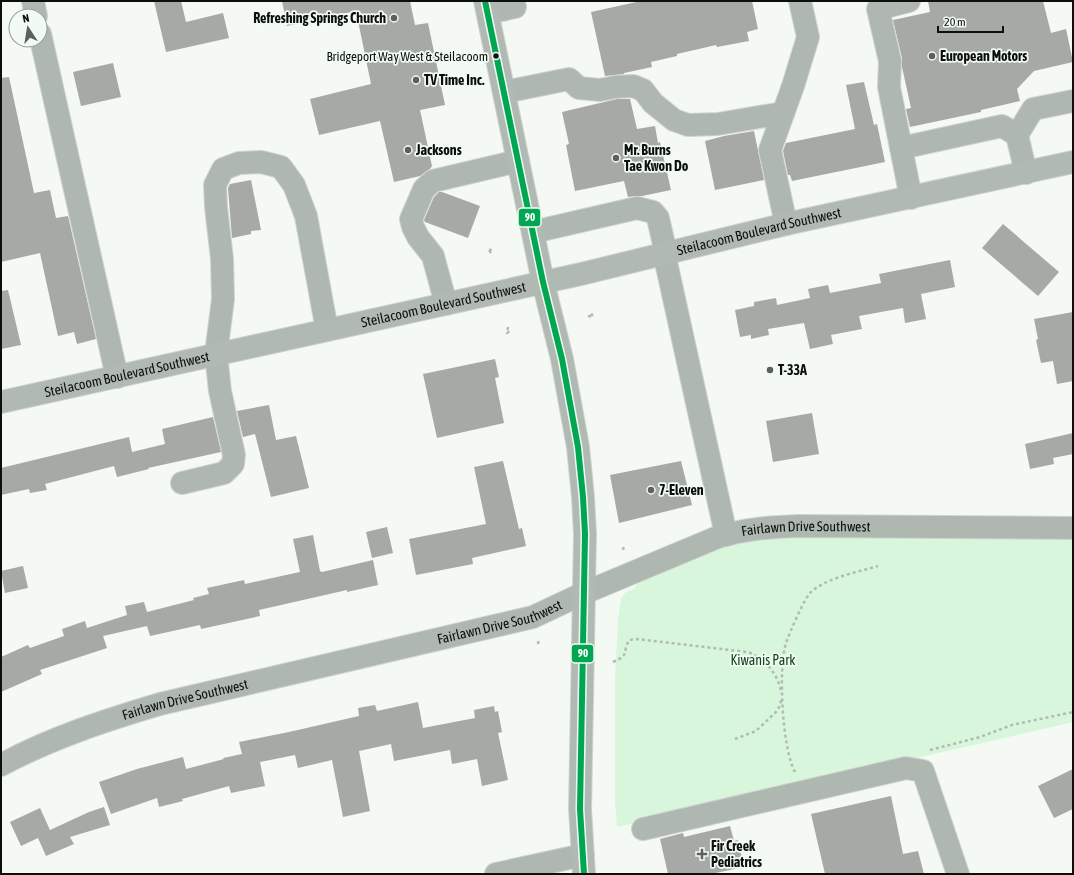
<svg xmlns="http://www.w3.org/2000/svg" width="1074" height="875" viewBox="0 0 1074 875" font-family="'Asap Condensed',sans-serif">
	<style>
		.green { fill: #d8f6db }
		.building { fill: #a6a9a6 }
		.lines { fill: none; stroke-linecap: round; stroke-linejoin: round }
		.minor-casing { stroke: #d0d3d0; stroke-width: 24 }
		.major-casing { stroke: #d0d3d0; stroke-width: 24 }
		.path { stroke: #b3bab4; stroke-width: 2.5; stroke-dasharray: 3 3; stroke-linecap: butt }
		.minor { stroke: #afb8b0; stroke-width: 22 }
		.major { stroke: #b0bab2; stroke-width: 22 }
		.bus-1-casing { stroke: #f2fbf3; stroke-width: 9 }
		.bus-1 { stroke: #00a651; stroke-width: 6 }
		.poi-dot { fill: #5d615e; stroke: #f2fbf3; stroke-width: 1.5 }
		.bus-dot { fill: #0c0f0d; stroke: #f2fbf3; stroke-width: 1.5 }
		.labels { text-anchor: middle; dominant-baseline: central; stroke-width: 3.5; stroke-linejoin: round; paint-order: stroke }
		.bus-label { font-size: 13px; fill: #0c0f0d; stroke: #f2fbf3; text-anchor: end }
		.poi-label { font-size: 14px; font-weight: bold; fill: #0c0f0d; stroke: #f2fbf3; text-anchor: start }
		.street-label { font-size: 14px; fill: #0c0f0d; stroke: #f2fbf3 }
		.park-label { font-size: 14px; fill: #11461d; stroke: #f2fbf3 }
		.line-badge { stroke: #f2fbf3; stroke-width: 1.5 }
		.badge-label { font-size: 11px; text-anchor: middle; font-weight: bold; fill: #fff }
	</style>
	<rect width="100%" height="100%" fill="#f4f9f4"/>
	<!-- green -->
	<path class="green" d="M1073,528v194l-456,105 -2,-26v-121l3,-61 3,-20 3,-5 2,-2 8,-3 17,-23 67,-29z"/>
	<!-- building -->
	<path class="building" d="M154,1h27l5,21 37,-9 6,25 -63,14z
		M282,1h128l5,24 13,-2 17,82 -25,5 12,56 -2,3 -10,7 -26,6 -14,-61 -61,14 -9,-36 61,-15 -15,-73 -69,15z
		M641,1h111l6,28 -11,3 2,9 -32,6 -1,-2 -39,9v2l-26,6 1,5 -28,6v1l-19,2 -14,-64z
		M928,1h115l8,32 15,-4 7,33 -39,9 -17,18 3,12 -39,9v2l-71,15 -4,-18 5,-1 -9,-41v-9l-9,-38 37,-8z
		M113,63l8,34 -40,9 -8,-34z
		M9,77l25,116 16,-3 6,28 12,-2 28,123 -19,5 -3,-12 -16,4 -18,-83 -39,9v-184z
		M864,82l10,43 3,-1 8,38 -93,19 -2,-6h-2l-5,-24 3,-8 69,-14 -9,-44z
		M617,99h13l7,30 18,-3 3,17 2,-1 11,48 -29,6h-7l-7,1 -4,-16 -49,10 -9,-46 3,-1 -7,-32z
		M754,131l10,49 -49,10 -10,-49 19,-5z
		M251,180l10,50 -10,1v3l-19,4 -4,-50 2,-4z
		M439,192h3l38,14 -12,32 -43,-16 -1,-2 10,-23z
		M1003,224l56,48 -21,24 -56,-48z
		M950,260l5,27 -34,7 5,25 -21,4 -2,-15 -44,8 3,13 -31,6 2,9 -23,5 -6,-26 -36,6 1,6 -18,4v-4l-11,2 -5,-27 19,-4v-4l22,-4 1,7 33,-7 -2,-9 20,-4 2,8 51,-10 -2,-9z
		M8,290l13,55 -20,4v-58z
		M1073,312v69l-16,3 -4,-23 -12,2 -5,-23 2,-1 -4,-20z
		M495,359l4,18 -4,1 9,45 -67,15 -14,-64z
		M269,405l7,35 20,-4 13,52 -38,9 -16,-63 -12,3 -6,-26z
		M812,413l7,41 -46,8 -7,-41z
		M213,417l8,35 -73,16 1,1 -32,8 -3,-11 -69,18 2,6 -17,3 -1,-4 -28,6v-27l128,-31 3,15 33,-8 -3,-15z
		M1073,433v21l-20,4 1,6 -24,5 -5,-25z
		M503,461l16,68 3,-1 4,18 -54,12 1,6 -57,11 -7,-36 77,-15 -12,-57z
		M681,461l11,44 -73,18 -9,-48z
		M387,527l6,26 -21,5 -6,-26z
		M313,535l7,36 2,1 51,-12 5,25 -31,7v-2l-88,20 1,6 -59,13 -1,-4 -50,11 -3,-10 -44,10 4,12 -67,22 2,4 -41,18v-35l27,-12 2,3 34,-12 -2,-7 23,-8 2,7 40,-13 -2,-9 19,-4 3,10 47,-12 -1,-2 16,-4 -2,-6 37,-8 1,4 55,-12 -7,-33z
		M23,566l5,22 -23,5 -4,-22z
		M418,702l5,26 52,-10 -1,-8 20,-4 1,6 3,-1 4,21 -4,1 10,47 -26,6 -5,-27 -25,5 -2,-14 -56,11 -3,-17 -32,7 11,60 -27,6 -11,-57 -34,8 -3,-13 -35,7 5,24 -34,7 -2,-7 -47,13 1,2 -24,6 -2,-9 -46,16 -12,-32 38,-13 46,-12 3,12 38,-10 -1,-1 19,-4 -3,-12 50,-10 70,-16 -1,-8 17,-3 2,6z
		M1073,769v40l-19,9 -16,-32z
		M891,796l12,58 15,-3 6,23h-99l-14,-60z
		M104,807l6,18 -40,12 4,7 -28,12 -8,-18 -17,8 -11,-24 30,-14 10,22 39,-18z
		M730,826l4,15 4,-1 6,27 -33,7h-43l-8,-35 23,-6 1,4z"/>
	<g class="lines">
		<!-- minor casing -->
		<g class="minor-casing">
			<g id="minor">
				<path d="M33,1l3,15"/>
				<path d="M488,13l27,-6"/>
				<path d="M40,34l77,343"/>
				<path d="M504,92l65,-13 10,9 21,2 15,-3 18,-1 10,4 10,13 21,17 14,5 30,-1 65,-11"/>
				<path d="M1017,135l16,-26 40,-8"/>
				<path d="M901,148l-12,-61 1,-26 -12,-52 31,-8"/>
				<path d="M911,198l-10,-50 101,-22 15,9 9,38"/>
				<path d="M786,224l-16,-74 23,-64 15,-49 -8,-36"/>
				<path d="M533,232l104,-24 16,4 5,6 8,35"/>
				<path d="M664,253l62,282"/>
				<path d="M446,304l-13,-48 -15,-19 -5,-10 -2,-8 13,-30 9,-8 85,-20"/>
				<path d="M182,483l42,-10 9,-9 1,-9 -14,-64 -4,-37 7,-55 -1,-40 -6,-52 -1,-22 8,-16 16,-6 22,-1 20,5 13,18 12,31 21,114"/>
				<path id="s1" d="M1,765c50,-27 105,-45 159,-61l373,-87 51,-24 134,-56c27,-8 51,-10 80,-11l275,2"/>
				<path d="M643,829l263,-61 17,3 35,103"/>
				<path d="M496,874l87,-19"/>
			</g>
		</g>
		<!-- major casing -->
		<g class="major-casing">
			<g id="major">
				<path d="M485,1l58,281 19,77 16,88 5,50 2,37 -5,275 4,65"/>
				<path id="s2" d="M1,402l580,-128 205,-50 287,-62"/>
			</g>
		</g>
		<!-- path -->
		<path class="path" d="M491,253l-3,-4 5,2
			M588,316l5,1 -2,-4
			M508,327l-1,6 4,-3
			M623,550l1,-4
			M538,644l1,-6
			M613,662c17,-7 9,-9 16,-22l8,-1 110,13c17,4 31,23 34,39
			M735,739l21,-8 22,-21 4,-12
			M930,750l50,-13 32,-12 61,-13
			M795,772c-13,-24 -17,-103 -9,-129 4,-11 17,-42 24,-50 15,-15 48,-21 68,-27"/>
		<!-- minor -->
		<use href="#minor" class="minor"/>
		<!-- major -->
		<use href="#major" class="major"/>
		<!-- bus-1 casing -->
		<g class="bus-1-casing">
			<path id="bus-1" d="M485,1l58,281 19,77 16,88 5,50 2,37 -5,275 4,65"/>
		</g>
		<!-- bus-1 -->
		<use href="#bus-1" class="bus-1"/>
	</g>
	<!-- markers -->
	<g class="poi-dot">
		<circle cx="394" cy="18" r="4"/>
		<circle cx="932" cy="56" r="4"/>
		<circle cx="416" cy="80" r="4"/>
		<circle cx="408" cy="150" r="4"/>
		<circle cx="616" cy="158" r="4"/>
		<circle cx="770" cy="370" r="4"/>
		<circle cx="651" cy="490" r="4"/>
		<path d="M700 848h4v4h4v4h-4v4h-4v-4h-4v-4h4z"/>
	</g>
	<circle class="bus-dot" cx="496" cy="56" r="3.5"/>
	<g class="labels">
		<!-- bus labels -->
		<g class="bus-label">
			<text x="488" y="56">Bridgeport Way West &amp; Steilacoom</text>
		</g>
		<!-- poi labels -->
		<g class="poi-label">
			<text x="386" y="18" text-anchor="end">Refreshing Springs Church</text>
			<text x="940" y="56">European Motors</text>
			<text x="424" y="80">TV Time Inc.</text>
			<text x="416" y="150">Jacksons</text>
			<text x="624" y="150">Mr. Burns<tspan x="624" dy="16">Tae Kwon Do</tspan></text>
			<text x="778" y="370">T-33A</text>
			<text x="659" y="490">7-Eleven</text>
			<text x="711" y="846">Fir Creek<tspan x="711" dy="16">Pediatrics</tspan></text>
		</g>
		<!-- street labels -->
		<g class="street-label">
			<text stroke="none"><textPath href="#s2" startOffset="777">Steilacoom Boulevard Southwest</textPath></text>
			<text stroke="none"><textPath href="#s2" startOffset="453">Steilacoom Boulevard Southwest</textPath></text>
			<text stroke="none"><textPath href="#s2" startOffset="129">Steilacoom Boulevard Southwest</textPath></text>
			<text stroke="none"><textPath href="#s1" startOffset="844">Fairlawn Drive Southwest</textPath></text>
			<text stroke="none"><textPath href="#s1" startOffset="520">Fairlawn Drive Southwest</textPath></text>
			<text stroke="none"><textPath href="#s1" startOffset="196">Fairlawn Drive Southwest</textPath></text>
		</g>
		<!-- park labels -->
		<g class="park-label">
			<text x="763" y="660">Kiwanis Park</text>
		</g>
	</g>
	<g class="line-badge">
		<rect x="518" y="208" width="23" height="19" rx="4" fill="#00a651"/>
		<rect x="571" y="644" width="23" height="19" rx="4" fill="#00a651"/>
	</g>
	<g class="badge-label">
		<text x="530" y="221">90</text>
		<text x="583" y="657">90</text>
	</g>
	<!-- border -->
	<rect width="1074" height="875" fill="none" stroke="#0c0f0d" stroke-width="4"/>
	<!-- north arrow -->
	<g transform="translate(28 28) rotate(348)"><circle r="19" fill="#f2fbf3" stroke="#969d97"/>
	<path d="M0-3L7 15L0 10L-7 15Z" fill="#5d615e"/>
	<text y="-6" font-size="11" font-weight="bold" text-anchor="middle" fill="#0c0f0d">N</text>
	</g>
	<!-- scale -->
	<path d="M938 26v6h65v-6" fill="none" stroke="#0c0f0d" stroke-width="2"/>
	<text x="944" y="26" font-size="12" fill="#0c0f0d" stroke="#f2fbf3" stroke-width="3" paint-order="stroke">20 m</text>
</svg>
